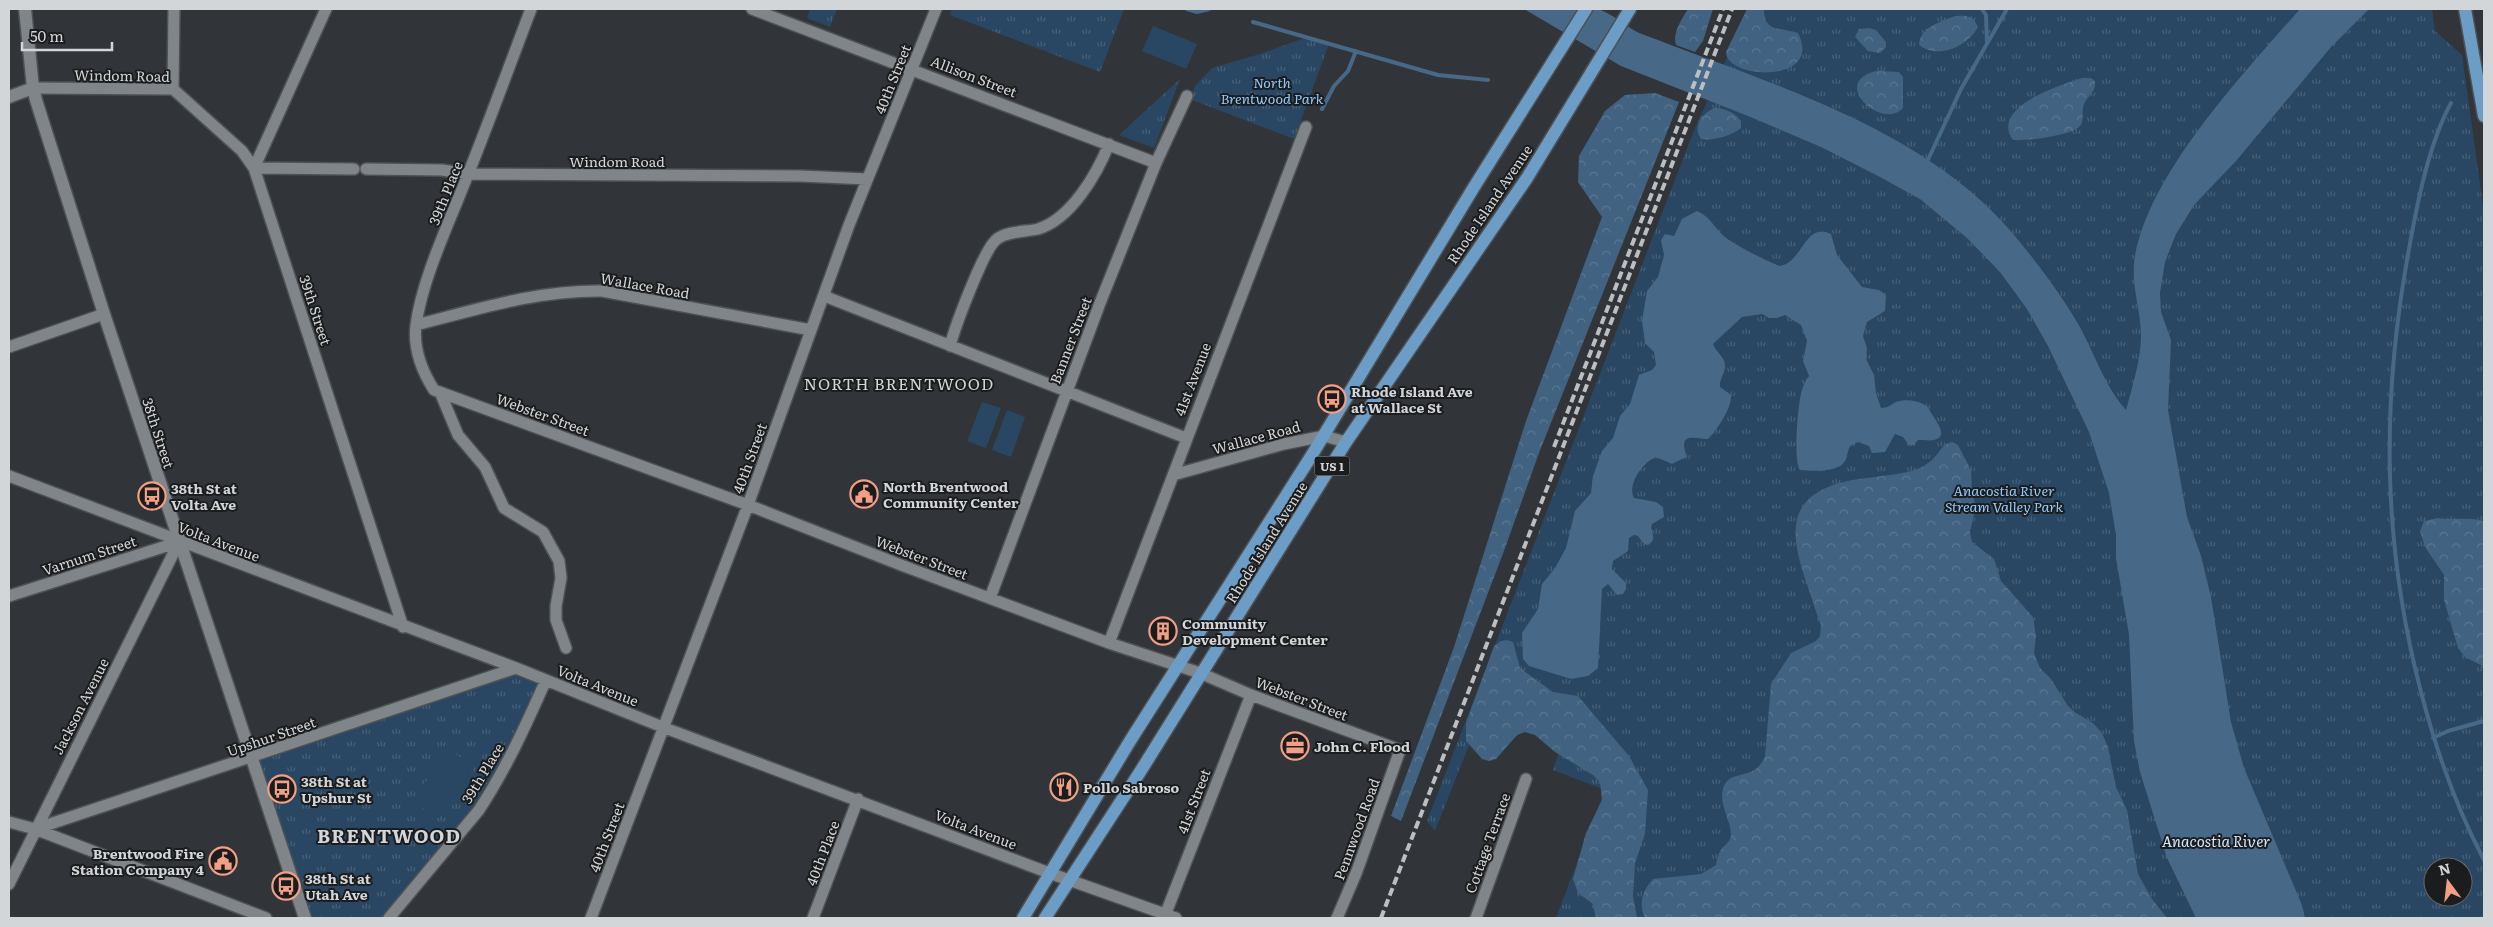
<svg xmlns="http://www.w3.org/2000/svg" width="2493" height="927" viewBox="0 0 2493 927" font-family="Literata,serif">
	<style>
		.grass { fill: url(#grass-tufts); fill-rule: evenodd }
		.forest { fill: url(#forest-crowns) }
		.pitch { fill: #294762 }
		.water { fill: #476887 }
		.lines { fill: none; stroke-linecap: round; stroke-linejoin: round }
		.stream { stroke: #476887; stroke-width: 4 }
		.street-casing { stroke: #4d5154; stroke-width: 14 }
		.secondary-casing { stroke: #4d5154; stroke-width: 15 }
		.primary-casing { stroke: #4d5154; stroke-width: 15 }
		.street { stroke: #808589; stroke-width: 11 }
		.secondary { stroke: #808589; stroke-width: 12 }
		.primary { stroke: #6c9dc7; stroke-width: 12 }
		.rail { stroke: #bcbfc1; stroke-width: 4; stroke-dasharray: 8 4; stroke-linecap: butt }
		.labels { text-anchor: middle; dominant-baseline: central; stroke-width: 4; stroke-linejoin: round; paint-order: stroke }
		.shield { fill: #1b1c1e; stroke: #9c9ea0; stroke-width: 1 }
		.shield-label { font-size: 12px; font-weight: bold; fill: #d3d6d8 }
		.street-label { font-size: 14px; fill: #d3d6d8; stroke: #1b1c1e }
		.park-label { font-size: 14px; font-style: italic; fill: #93cafc; stroke: #1b1c1e }
		.poi-label { font-size: 14px; font-weight: bold; fill: #d3d6d8; stroke: #1b1c1e; text-anchor: start }
		.water-label { font-size: 15px; font-style: italic; fill: #d2e8fc; stroke: #1b1c1e }
		.quarter-label { font-size: 16px; letter-spacing: 1px; fill: #d3d6d8; stroke: #1b1c1e }
		.district-label { font-size: 19px; font-weight: bold; letter-spacing: 1px; fill: #d3d6d8; stroke: #1b1c1e }
	</style>
	<defs>
		<pattern id="grass-tufts" width="24" height="20" patternUnits="userSpaceOnUse" patternTransform="scale(1.25)"><rect width="24" height="20" fill="#294762"/><path d="M3 7l-1-3M5 7V3M7 7l1-3M15 17l-1-3M17 17v-4M19 17l1-3" fill="none" stroke="#476178"/></pattern>
		<pattern id="forest-crowns" width="20" height="18" patternUnits="userSpaceOnUse" patternTransform="scale(1.25)"><rect width="20" height="18" fill="#416280"/><path d="M2 6a3 3 0 1 1 6 0M12 15a3 3 0 1 1 6 0" fill="none" stroke="#5c7891"/></pattern>
	</defs>
	<rect width="100%" height="100%" fill="#313539"/>
	<!-- grass -->
	<path class="grass" d="M810,9h27l-7,18 -23,-9z
		M952,9h172l-24,63 -150,-57z
		M1749,9h683l3,22 27,24 22,158v705h-928l49,-128 -52,-20 14,-43 -79,-30 -53,134 -8,-10 268,-693zM2433,867h30v30h-30z
		M1310,36l19,8 -35,95 -104,-40 5,-13 17,-18 48,-14z
		M1180,79l-26,69 -35,-13z
		M516,668l30,12 -56,113 -101,125h-84l-52,-160z"/>
	<!-- forest -->
	<path class="forest" d="M1688,9h25l-10,32 -8,11 -19,-7c-4,-12 6,-26 12,-36z
		M1747,9h17c0,24 16,18 34,24 26,51 -72,47 -72,19z
		M1955,16c12,-1 19,0 23,11 -10,19 -40,33 -59,18 1,-18 23,-24 36,-29z
		M1869,28l7,2 10,12v5l-6,6 -12,-2 -13,-14 4,-8z
		M1876,71l23,1 4,5v31c-19,23 -75,-25 -27,-37z
		M2083,78h8l4,3c1,12 -7,14 -11,23 -3,8 1,16 -4,22 -9,10 -54,15 -67,14 -24,-33 49,-56 70,-62z
		M1655,93l24,9 -140,351 -35,98 -103,270 -10,-5 63,-169 72,-226 76,-204 -24,-35 1,-26 26,-45 20,-16z
		M1715,108c10,0 20,5 26,13v7c-10,8 -27,13 -40,11 -9,-13 2,-27 14,-31z
		M1953,442l5,3 13,25 1,24 4,12 -6,26 2,10 22,17 7,22 32,36 3,19 -2,17 6,15 11,11 17,27 8,7 17,10 9,10 6,14 8,40 11,23 11,64 14,25 15,19h-522c-7,-15 -2,-28 8,-39l48,-5 15,-9c1,-5 2,-10 4,-14 4,-6 10,-8 11,-16 0,-17 -14,-32 -7,-49 8,-18 31,-4 41,-30l6,-72 20,-31 25,-12 4,-5 1,-11c-6,-15 -10,-29 -15,-44 -15,-44 -21,-82 33,-98 22,-6 46,-6 68,-11 10,-2 19,-6 27,-14 7,-7 8,-15 19,-16z
		M2438,518c16,3 31,-2 46,4v148l-3,-5 -16,-8 -7,-9 -14,-48v-25l-19,-28 -5,-16 4,-10z
		M1507,640l6,2 7,26 33,24 25,4 51,60 19,34 -3,44 -10,29 -2,33 4,22h-41l-3,-14 -15,-11 -5,-14 13,-46 16,-33 -2,-18 -7,-7 -38,-23 -20,-17 -10,-3 -8,3 -21,24 -7,2 -7,-2 -16,-18v-18l28,-77 7,-5z"/>
	<!-- pitch -->
	<path class="pitch" d="M1153,26l44,18 -11,25 -44,-18z
		M982,402l19,6 -15,40 -19,-7z
		M1007,410l18,7 -14,40 -19,-7z
		M448,749l26,18 -36,51 -25,-17z"/>
	<!-- water -->
	<path class="water" d="M1524,9c19,0 57,-4 73,0 13,3 28,16 40,23 6,3 14,5 21,8 119,46 263,89 350,188 24,28 47,58 66,89 19,30 28,66 52,93 6,-22 15,-51 15,-74 0,-27 -11,-52 -6,-80 15,-84 109,-183 165,-247h69l-38,38 -95,114 -42,44 -18,29 -11,28 -5,31 1,19 10,28 -3,70 19,107 14,39 10,41 20,125 13,46 58,137 3,13h-109l-29,-60 -27,-86 -6,-31 -5,-106 -13,-77v-23l-7,-42 -20,-61 -41,-86 -21,-37 -27,-37 -33,-34 -47,-39 -40,-22 -59,-30 -73,-31 -127,-50z
		M1697,211c13,5 17,17 28,26 10,8 43,25 55,29 23,-4 25,-45 51,-32l6,21 25,32 17,3 7,5 -1,16 -18,11 -4,14 4,12 -1,11 8,16 2,18 5,15c7,0 9,-3 15,-6 11,-4 24,-1 32,5 3,9 24,29 6,33 -4,1 -11,0 -16,0l-4,5h-5l-6,-8 -8,-3 -10,18 -13,1 -3,-7 -11,-4 -8,4c-3,5 -2,10 -5,15 -7,12 -33,10 -45,9 -7,-7 -2,-69 2,-80 1,-5 4,-10 7,-14l-6,-15 4,-20 -6,-16 -16,-10 -8,3h-8l-7,-4 -20,3 -29,27c3,9 12,12 12,22 0,8 -6,13 -5,21l11,8c1,13 -14,35 -23,44 -7,1 -24,-6 -24,6 0,4 2,7 2,12l-14,7 -16,-7c-13,5 -29,27 -22,41l22,4 7,5 1,10 -12,7c-3,10 7,13 -4,21l-4,-1 -6,-8 -4,-1 -5,3 -1,13 -15,10 -1,8 14,14v6l-3,5 -6,1 -9,-11 -6,5 -4,79 -10,8 -17,3 -42,-13 -6,-7 -1,-26 16,-24 4,-25 13,-16 11,-20 9,-37 16,-18 2,-17 9,-25 11,-13 7,-22 10,-12 9,-29 13,-5 4,-5 -2,-13 -9,-9 -3,-22 5,-30 11,-14 6,-22 -3,-15 4,-6 9,2 8,-17z"/>
	<g class="lines">
		<!-- stream -->
		<path class="stream" d="M1187,9l10,3 12,-3
			M1982,9l4,6 1,28
			M1253,22l185,53 50,5
			M2451,103c-22,40 -34,101 -42,146 -28,151 -27,294 12,443 15,58 35,115 63,168
			M1322,109l12,-23 14,-15 8,-20
			M1926,164l35,-75 46,-80
			M2433,738l15,-7 36,-10"/>
		<!-- street casing -->
		<g class="street-casing">
			<path id="street" d="M326,9l-72,159 149,459
				M531,9c-22,58 -43,116 -66,173 -17,43 -43,98 -49,143 -3,24 6,46 18,65l314,115 153,60 208,78 91,30 51,22 149,55 -43,121 -20,47
				M752,9l404,154
				M33,88l140,1 69,62 12,17 100,1
				M173,89l1,-80
				M366,169l76,1 26,4 333,2 66,3
				M824,296l362,142
				M416,325c62,-16 122,-35 186,-34l209,39
				M950,346c5,-19 34,-98 47,-107 11,-8 28,-7 41,-10 33,-10 59,-55 71,-85
				M9,347l95,-33
				M440,392l18,43 27,32 19,41 39,24 16,29 2,17 -5,28v14l10,28
				M1173,475l111,-31 40,-8 22,6
				M9,476l507,192 149,60 387,146 124,44
				M9,596l170,-54
				M990,598l110,-295 56,-140 31,-67
				M1109,643l197,-516
				M9,822l26,7 231,89
				M35,829l481,-161
				M9,884l170,-342
				M389,918l90,-108c27,-41 47,-85 67,-130
				M591,918l154,-405 104,-288 87,-216
				M813,918l45,-119
				M1164,918l87,-223
				M1476,918l50,-139"/>
		</g>
		<!-- secondary casing -->
		<g class="secondary-casing">
			<path id="secondary" d="M25,9l8,79 3,12 68,214 201,604
				M9,97l24,-9"/>
		</g>
		<!-- primary casing -->
		<g class="primary-casing">
			<path id="primary" d="M2465,9l19,107
				M1023,918l107,-177 180,-283 164,-271 112,-178
				M1045,918l95,-146 206,-330 181,-264 103,-169"/>
		</g>
		<!-- street -->
		<use href="#street" class="street"/>
		<!-- secondary -->
		<use href="#secondary" class="secondary"/>
		<!-- primary -->
		<use href="#primary" class="primary"/>
		<!-- rail -->
		<path class="rail" d="M1554,447l169,-438
			M1381,918l351,-909"/>
	</g>
	<!-- icons -->
	<defs>
		<g id="bus-ring" transform="scale(1.4375)"><circle r="9.5" fill="#1b1c1e" stroke="#f39f85" stroke-width="1.5"/><path d="M-5-6H5V4H4V6H2V4H-2V6H-4V4H-5ZM-3.5-4V0h7V-4ZM-3.5 1.2v1.5H-2V1.2ZM2 1.2v1.5H3.5V1.2Z" fill="#f39f85"/></g>
		<g id="civic-ring" transform="scale(1.4375)"><circle r="9.5" fill="#1b1c1e" stroke="#f39f85" stroke-width="1.5"/><path d="M-.6-6.5H3V-4.5H.6V-3L4-1V1h2V6H-6V1h2V-1L-.6-3ZM-1.2 2.5V6h2.4V2.5Z" fill="#f39f85"/></g>
		<g id="building-ring" transform="scale(1.4375)"><circle r="9.5" fill="#1b1c1e" stroke="#f39f85" stroke-width="1.5"/><path d="M-4-6H4V6H1V3H-1V6H-4ZM-2.5-4.3h1.7v1.8h-1.7ZM.8-4.3h1.7v1.8H.8ZM-2.5-1h1.7V.8h-1.7ZM.8-1h1.7V.8H.8Z" fill="#f39f85"/></g>
		<g id="office-ring" transform="scale(1.4375)"><circle r="9.5" fill="#1b1c1e" stroke="#f39f85" stroke-width="1.5"/><path d="M-6-3h4V-5.5h4V-3h4V5H-6ZM-1-4.5V-3h2v-1.5ZM-6 0V1H6V0Z" fill="#f39f85"/></g>
		<g id="restaurant-ring" transform="scale(1.4375)"><circle r="9.5" fill="#1b1c1e" stroke="#f39f85" stroke-width="1.5"/><path d="M-5-6h1v4h1v-4h1v4h1v-4h1v5L-1.5 .5V6h-2V.5L-5-1ZM5-6V6H3V1.5H1.5Q1.5-4 5-6Z" fill="#f39f85"/></g>
	</defs>
	<g fill-rule="evenodd">
		<use href="#bus-ring" x="1332" y="399"/>
		<use href="#civic-ring" x="864" y="494"/>
		<use href="#bus-ring" x="152" y="496"/>
		<use href="#building-ring" x="1163" y="631"/>
		<use href="#office-ring" x="1295" y="746"/>
		<use href="#restaurant-ring" x="1064" y="787"/>
		<use href="#bus-ring" x="282" y="789"/>
		<use href="#civic-ring" x="223" y="861"/>
		<use href="#bus-ring" x="286" y="886"/>
	</g>
	<g class="labels">
		<!-- shield labels -->
		<rect class="shield" x="1314.5" y="456.5" width="35" height="19" rx="4"/>
		<g class="shield-label">
			<text x="1332" y="466">US 1</text>
		</g>
		<!-- street labels -->
		<g class="street-label">
			<text transform="translate(122 75) rotate(1)">Windom Road</text>
			<text transform="translate(974 76) rotate(21)">Allison Street</text>
			<text transform="translate(892 79) rotate(-68)">40th Street</text>
			<text x="617" y="161">Windom Road</text>
			<text transform="translate(445 193) rotate(-68)">39th Place</text>
			<text transform="translate(1489 204) rotate(-56)">Rhode Island Avenue</text>
			<text transform="translate(645 285) rotate(10)">Wallace Road</text>
			<text transform="translate(316 310) rotate(72)">39th Street</text>
			<text transform="translate(1070 340) rotate(-69)">Banner Street</text>
			<text transform="translate(1192 379) rotate(-69)">41st Avenue</text>
			<text transform="translate(543 414) rotate(20)">Webster Street</text>
			<text transform="translate(159 433) rotate(72)">38th Street</text>
			<text transform="translate(1256 437) rotate(-15)">Wallace Road</text>
			<text transform="translate(749 458) rotate(-70)">40th Street</text>
			<text transform="translate(219 541) rotate(21)">Volta Avenue</text>
			<text transform="translate(1266 542) rotate(-58)">Rhode Island Avenue</text>
			<text transform="translate(89 555) rotate(-18)">Varnum Street</text>
			<text transform="translate(922 557) rotate(21)">Webster Street</text>
			<text transform="translate(598 685) rotate(22)">Volta Avenue</text>
			<text transform="translate(1302 698) rotate(21)">Webster Street</text>
			<text transform="translate(80 706) rotate(-63)">Jackson Avenue</text>
			<text transform="translate(271 736) rotate(-19)">Upshur Street</text>
			<text transform="translate(482 773) rotate(-59)">39th Place</text>
			<text transform="translate(1193 801) rotate(-69)">41st Street</text>
			<text transform="translate(976 829) rotate(21)">Volta Avenue</text>
			<text transform="translate(1356 829) rotate(-70)">Pennwood Road</text>
			<text transform="translate(606 837) rotate(-69)">40th Street</text>
			<text transform="translate(1487 843) rotate(-70)">Cottage Terrace</text>
			<text transform="translate(822 853) rotate(-69)">40th Place</text>
		</g>
		<!-- park labels -->
		<g class="park-label">
			<text x="1272" y="82">North<tspan x="1272" dy="16">Brentwood Park</tspan></text>
			<text x="2004" y="490">Anacostia River<tspan x="2004" dy="16">Stream Valley Park</tspan></text>
		</g>
		<!-- poi labels -->
		<g class="poi-label">
			<text x="1351" y="391">Rhode Island Ave<tspan x="1351" dy="16">at Wallace St</tspan></text>
			<text x="883" y="486">North Brentwood<tspan x="883" dy="16">Community Center</tspan></text>
			<text x="171" y="488">38th St at<tspan x="171" dy="16">Volta Ave</tspan></text>
			<text x="1182" y="623">Community<tspan x="1182" dy="16">Development Center</tspan></text>
			<text x="1314" y="746">John C. Flood</text>
			<text x="301" y="781">38th St at<tspan x="301" dy="16">Upshur St</tspan></text>
			<text x="1083" y="787">Pollo Sabroso</text>
			<text x="204" y="853" text-anchor="end">Brentwood Fire<tspan x="204" dy="16">Station Company 4</tspan></text>
			<text x="305" y="878">38th St at<tspan x="305" dy="16">Utah Ave</tspan></text>
		</g>
		<!-- water labels -->
		<g class="water-label">
			<text x="2216" y="840">Anacostia River</text>
		</g>
		<!-- quarter labels -->
		<g class="quarter-label">
			<text x="899" y="383">NORTH BRENTWOOD</text>
		</g>
		<!-- district labels -->
		<g class="district-label">
			<text x="389" y="835">BRENTWOOD</text>
		</g>
	</g>
	<!-- border -->
	<rect width="2493" height="927" fill="none" stroke="#d3d6d8" stroke-width="20"/>
	<!-- north arrow -->
	<g transform="translate(2448 882) rotate(345)"><circle r="24" fill="#1b1c1e" stroke="#656668"/>
	<path d="M0-4L9 19L0 12L-9 19Z" fill="#f39f85"/>
	<text y="-8" font-size="14" font-weight="bold" text-anchor="middle" fill="#d3d6d8">N</text>
	</g>
	<!-- scale -->
	<path d="M22 42v8h90v-8" fill="none" stroke="#d3d6d8" stroke-width="2.5"/>
	<text x="30" y="42" font-size="15" fill="#d3d6d8" stroke="#1b1c1e" stroke-width="4" paint-order="stroke">50 m</text>
</svg>
